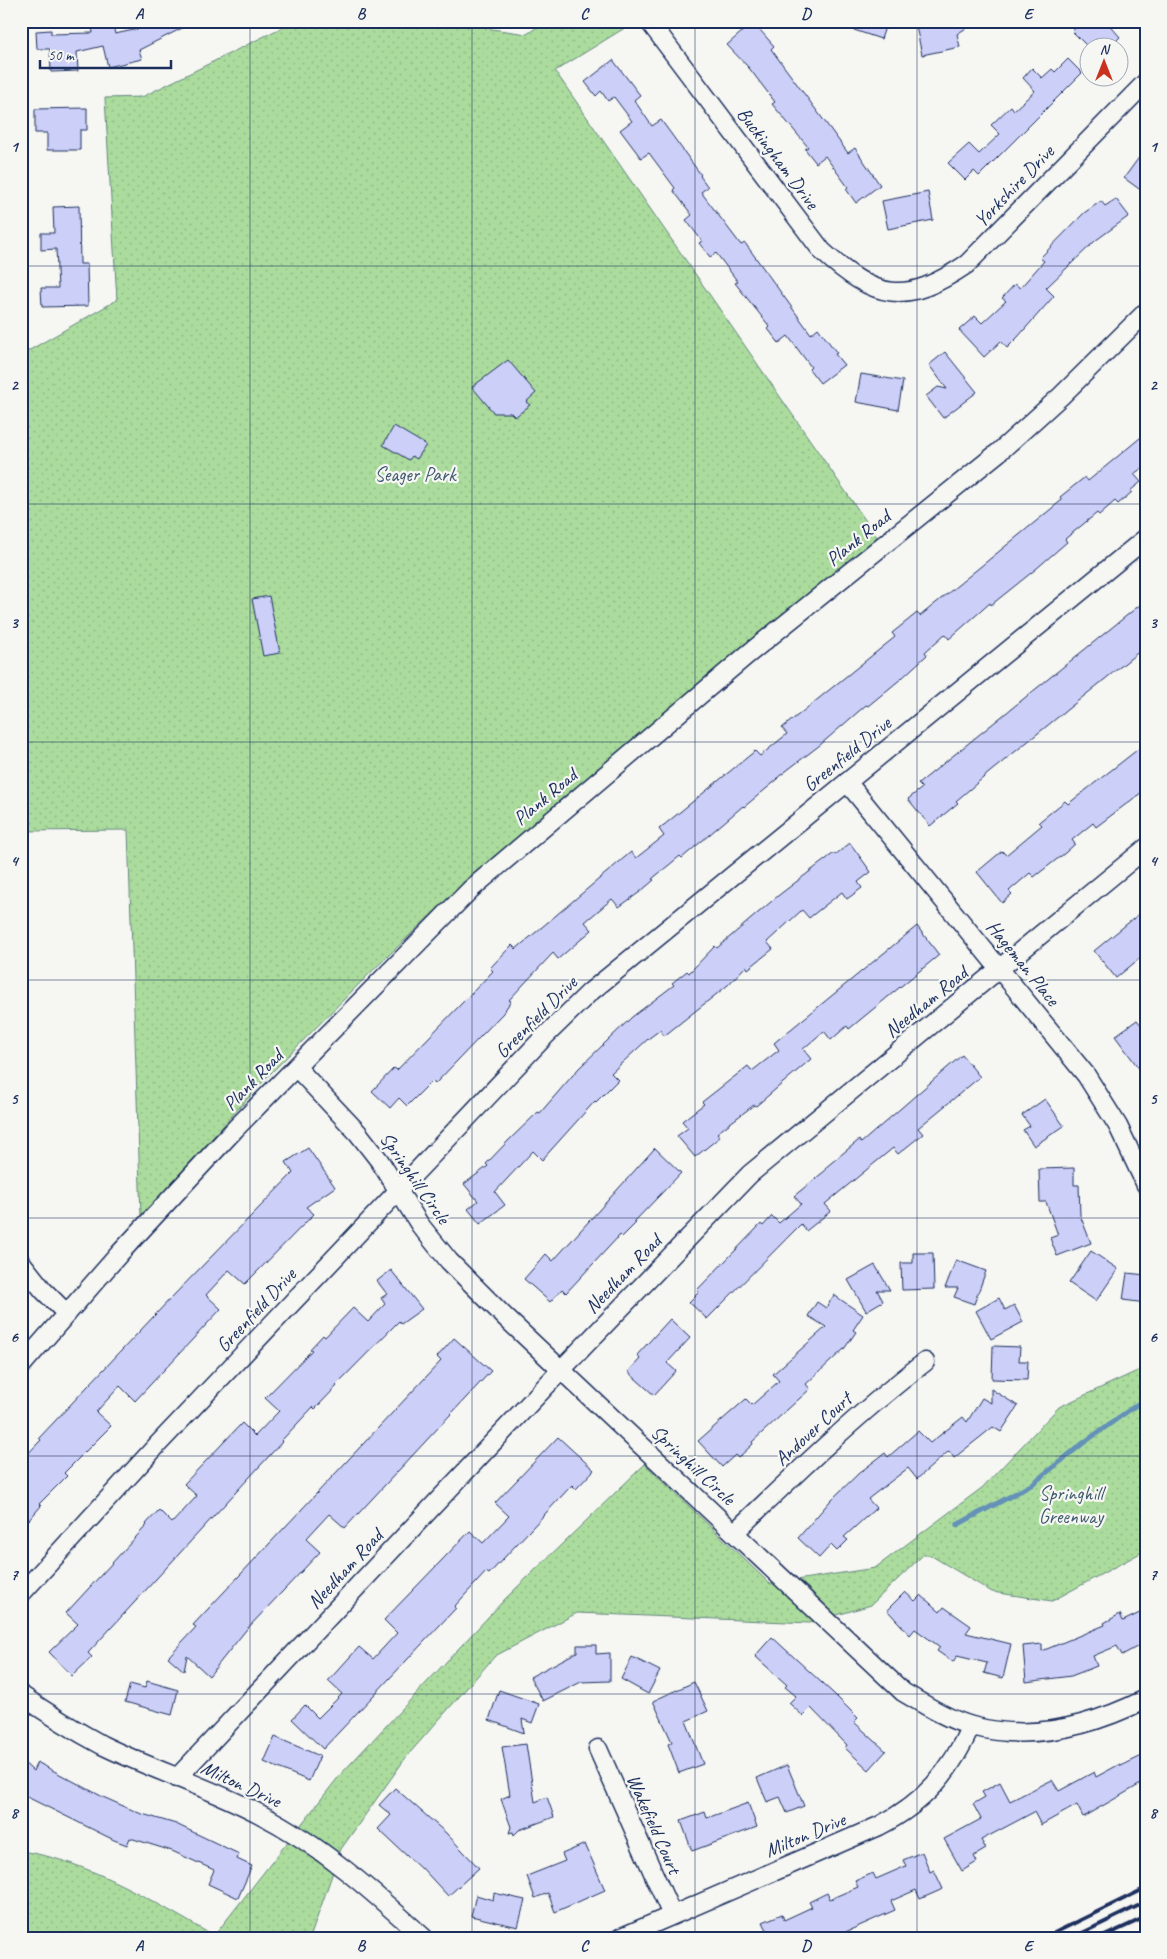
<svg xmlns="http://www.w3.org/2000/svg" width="1167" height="1959" viewBox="0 0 1167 1959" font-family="Caveat,sans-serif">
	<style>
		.park { fill: url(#park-dots); stroke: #63867e }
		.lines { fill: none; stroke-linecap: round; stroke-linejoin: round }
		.stream { stroke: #6391b8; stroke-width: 5 }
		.building { fill: #cccff7; stroke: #1b2f5e }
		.street-casing { stroke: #1b2f5e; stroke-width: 21 }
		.street { stroke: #f6f6f2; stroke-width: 18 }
		.rail { stroke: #1b2f5e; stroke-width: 4 }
		.grid { fill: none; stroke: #1b2f5e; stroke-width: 1; stroke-opacity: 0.55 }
		.labels { text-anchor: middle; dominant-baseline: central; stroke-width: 4.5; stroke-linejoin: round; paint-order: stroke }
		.street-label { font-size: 20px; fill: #1b2f5e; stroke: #f6f6f2 }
		.park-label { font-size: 20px; fill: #3f5a6e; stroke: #f6f6f2 }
		.neatline { fill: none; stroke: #1b2f5e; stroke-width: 2 }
		.grid-label { font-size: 16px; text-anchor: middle; font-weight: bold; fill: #1b2f5e }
	</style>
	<defs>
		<pattern id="park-dots" width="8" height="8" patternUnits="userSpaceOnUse" patternTransform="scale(1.25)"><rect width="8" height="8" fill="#abdc9d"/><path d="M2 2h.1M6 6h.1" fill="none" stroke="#93bd8a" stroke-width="1.8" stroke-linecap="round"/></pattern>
	</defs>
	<rect width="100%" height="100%" fill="#f6f6f2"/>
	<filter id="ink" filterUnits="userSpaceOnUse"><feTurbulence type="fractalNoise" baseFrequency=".02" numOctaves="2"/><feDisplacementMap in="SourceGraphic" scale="10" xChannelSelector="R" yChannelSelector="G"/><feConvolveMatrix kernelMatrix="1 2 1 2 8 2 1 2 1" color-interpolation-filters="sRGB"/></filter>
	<g filter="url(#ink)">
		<!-- park -->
		<path class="park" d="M295,21h186l4,7 42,6 19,-13h90l-81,50 322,466 -311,258 -113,99 -86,82 -99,100 -127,141 -13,-387 -107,1v-476l96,-55 -12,-202 37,-1z
			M1146,1367v183l-94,51 -60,-9 -62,-37h-7l-52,50 -61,18 -233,-10 -82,43 -88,100 -66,93 -31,89h-289v-87c69,10 133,51 193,85l126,-161 166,-177 139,-134 125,120 105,-16 108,-81 76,-80z"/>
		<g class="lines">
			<!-- stream -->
			<path class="stream" d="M957,1525l74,-40 51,-41 64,-46"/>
		</g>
		<!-- building -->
		<path class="building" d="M91,21h21l3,13 37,-8 -2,-5h46l-57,29 3,9 -34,8 -5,-21 -26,6 1,19 -27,1 -1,-23h-13l-1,-18 15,-1v4l42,-1z
			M837,21h50l-6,18 -45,-15z
			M915,21h15l1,5 26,-5h20l-20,13 3,13 -38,8z
			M1083,21h23l14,16 -11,11 -11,-10 -10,9 -16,-16z
			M753,22l21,24 -3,3 77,104 7,-5 25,37 -24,18 -10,-14 2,-2 -23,-31 -9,7 -11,-14 3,-2 -36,-43 3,-2 -26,-34 -22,-23z
			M1068,59l14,14 -103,103 -5,-5 -9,9 -17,-17 21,-19 10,10 21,-20 -9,-9 20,-19 3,4 21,-19 -12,-13 9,-10 10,10 10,-9 3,3z
			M613,60l27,35 -6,5 18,26 9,-6 40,55 -1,1 8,11 -7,5 40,53 4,-2 66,91 7,-6 19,25 -2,1 9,11 -24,18 -11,-14 2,-2 -23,-31 -9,7 -11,-14 2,-2 -35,-44 3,-1 -22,-29 -6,4 -11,-14 3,-2 -16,-21 6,-5 -19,-25 2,-2 -26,-35 -8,5 -21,-28 12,-9 -18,-24 -6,4 -7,-10 -5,5 -11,-14z
			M87,108v22h-7v20h-33v-17h-12v-24z
			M1146,148v46l-22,-16z
			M928,192l5,28 -45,9 -6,-28z
			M1116,199l13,17 -34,25 -49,47 8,8 -37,42 -10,10 -6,-7 -17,16 -25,-27 16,-14 7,7 24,-22 -4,-3 13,-14 5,4 24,-27 -4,-3 44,-45 17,-12 4,5z
			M79,206l1,58h7l1,42 -46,1 -1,-19h17l-2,-39 -15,1v-17h13l-1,-26z
			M945,352l32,40 -34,26 -17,-22 12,-9 9,2 -18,-24z
			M508,360l28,33 -10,9 4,3 -15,12 -4,-4h-17l-22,-26z
			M861,374l42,7 -5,29 -42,-8z
			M394,426l32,19 -9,14 -5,-3 -3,4 -26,-15z
			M1146,433v32l-12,9 7,8 -11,9 2,1 -14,12 -3,-3 -16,14 -2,-2 -32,26 2,3 -31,27 -45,36 -1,-2 -41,36 -4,-5 -20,18 2,3 -25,23 -34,28 -2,-1 -46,40 -43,33 1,1 -34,28 -1,-1 -61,52 -2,-2 -28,23 2,1 -14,12 -21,15 -7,-8 -27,23 7,8 -34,29 -5,-6 -44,47 2,1 -8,12 -68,71 -3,-3 -25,25 -8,-8 -9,10 -18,-17 22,-23 3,2 67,-69 29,-30 -3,-3 22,-23 4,4 115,-97 5,6 28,-22 -5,-7 96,-78 5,5 27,-22 -5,-6 113,-91 -3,-4 25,-20 3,3 142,-116 -2,-3 25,-20 3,4z
			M269,596l11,57 -17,3 -11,-57z
			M1146,600v46l-156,126 -34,29 2,2 -28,23 -22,-27 14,-11 -4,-4z
			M1146,743v46l-50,38 -3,-4 -21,17 3,4 -10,9 -31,24 -4,-4 -21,18 3,3 -10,9 -25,-31 25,-21 4,4 36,-30 -3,-3 26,-21 3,3z
			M850,843l21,29 -13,10 4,6 -15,11 -5,-7 -33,26 -7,-8 -35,32 6,7 -25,20 -2,-3 -18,19 -64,51 -4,-6 -12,9 -37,34 7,7 -22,22 -1,-1 -53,59 -9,-9 -38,41 10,13 -25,19 -12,-15 10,-8 -14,-17 24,-18 -2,-2 22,-23 30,-29 2,1 39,-45 53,-51 42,-32 -2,-2 15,-12 2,2 26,-27 2,2 62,-53 55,-42 1,2z
			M1139,914l7,9v30l-30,25 -22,-27z
			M917,926l22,29 -90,74 -2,-3 -16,14 -7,-9 -21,18 8,10 -55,47 -2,-1 -37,28 3,4 -25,20 -18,-21 11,-8 -6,-7 22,-17 -2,-2 46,-36 4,5 27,-21 -5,-7z
			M1137,1020l9,11v47l-31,-42z
			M962,1055l18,22 -62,51 5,6 -25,20 -5,-6 -68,56 6,7 -25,20 -5,-7 -94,95 -18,-17 10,-10 -2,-2 64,-66 2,2 9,-10 7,7 22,-19 -7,-8 32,-26 -1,-2 34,-28 2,3z
			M1045,1099l19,27 -30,20 -11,-16 7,-4 -8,-11z
			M308,1148l27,39 -29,20 8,7 -69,70 -16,-14 -23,25 15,14 -86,92 -15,-15 -24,26 15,14 -47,47 3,3 -28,28 2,2 -12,14 -8,-7v-52l20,-21 -2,-2 132,-140 122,-125 -7,-11z
			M655,1148l26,25 -47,49 2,1 -14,14 -2,-2 -54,58 -4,-4 -12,13 -26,-23 22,-25 7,7z
			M1074,1168v17h5l1,30 11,28 -34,13 -7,-18 8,-3 -12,-33h-6l-1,-33z
			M1091,1251l27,18 -22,32 -27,-18z
			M913,1253h20l1,36 -32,1 -1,-27h12z
			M956,1260l30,11 -12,33 -20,-7 4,-9h-13z
			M875,1265l15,25h-13l6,11 -17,10 -18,-31z
			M391,1270l31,39 -21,15 -2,-3 -63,64 1,1 -22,23 -2,-2 -32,34 1,1 -194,211 4,4 -20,19 -23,-24 29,-28 -12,-11 81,-88 -1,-1 13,-14 13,13 25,-27 -13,-12 58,-61 13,13 24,-25 -14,-13 47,-48 -2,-1 13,-14 2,2 28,-29 15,14 17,-18 -4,-6 6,-4 -10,-13z
			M1127,1273l19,2v28l-23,-3z
			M834,1295l29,20 -10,15 3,2 -12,17 -38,35 4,5 -58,53 1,2 -15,14 -3,-3 -13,12 -24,-26 48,-42 6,6 27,-24 -6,-7 53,-47 -18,-11 9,-14 9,6z
			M999,1298l6,12 9,-5 9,17 -32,17 -15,-28z
			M670,1319l20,19 -23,25 9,8 -22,24 -26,-23 12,-13 -3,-4z
			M454,1338l37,33 -146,157 -16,-14 -23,25 14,13 -74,78 -37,46 -22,-20 -3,15 -16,-14 28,-30 -3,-2 248,-264 -4,-4z
			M993,1346l27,1 -1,14h9l-1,19 -35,-1z
			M991,1389l27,17 -17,26 -8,-5 -39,31 -5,-7 -32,28 -9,-11 -40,31 8,9 -32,29 4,3 -11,11 -6,-6 -12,13 -21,-20 33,-38 28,-27 26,-20 3,4 30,-26 12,12 33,-26 4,5 15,-24 9,5z
			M558,1437l36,33 -18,19 -4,-4 -83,89 -3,-2 -32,35 2,1 -133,141 -31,-30 13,-14 13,13 24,-24 -14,-13 31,-34 14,12 24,-26 -13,-13 86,-89 13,12 26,-27 -14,-13z
			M905,1592l10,9 6,-6 19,17 4,-5 27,19 -5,7 45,11 -8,34 -19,-5 3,-10 -30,-7 -4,6 -16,-11 3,-4 -25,-18 -5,6 -23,-25z
			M1146,1610v32l-24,13 -5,-9 -24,10 4,10 -26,10 -45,6 -3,-36 19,-2v7l63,-26 -1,-2 16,-9 3,7z
			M772,1637l62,57 24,24 -4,4 32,29 -17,19 -24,-22 2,-3 -36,-37 -8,8 -14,-13 7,-7 -11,-9 2,-2 -32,-29z
			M577,1645h19v9l14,-1v28l-29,1 -38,19 -13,-24 47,-25z
			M632,1657l28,14 -12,23 -27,-15z
			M147,1681l31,9 -6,25 -47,-13 5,-18 15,4z
			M694,1682l14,29 -22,10 17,43 -24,9 -11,-29 4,-2 -19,-41z
			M499,1690l40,14 -7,19 -10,-4 2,14 -35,-13z
			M275,1737l45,19 -11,25 -45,-19z
			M526,1744l9,58 12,-5 7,20 -35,13 -5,5 -1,-3 -4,1 2,-6 -10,-28 9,-4 -8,-48z
			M1146,1754v27l-63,36 -6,-12 -36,20 -7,-13 -53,28 5,9 -12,7 3,6 -15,9 -18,-32 37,-20 -8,-15 12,-7 -3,-5 18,-10 10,19 42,-21 7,11 35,-19 2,5 24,-13 1,2z
			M21,1760l12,11 4,-9 66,35 36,16 37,11 63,30 -2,5 15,7 -14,32 -30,-14 6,-14 -42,-19 -42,-13 -3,7 -13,-5 -93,-46z
			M787,1765l17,41 -17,7 -7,-16 -13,5 -10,-24z
			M395,1788l51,45 33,35 -31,28 -26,-28 -1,1 -43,-40 13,-14 -12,-10z
			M748,1803l9,24 -65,24 -11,-30 24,-9 2,6z
			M585,1844l20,46 -50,22 -7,-19 -13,5 -8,-22 38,-15 -3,-7z
			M922,1852l8,20 4,-2 9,19 -23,10 -4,-9 -25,11 4,9 -63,28h-61l-8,-16 19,-8 2,6 28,-13 -3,-5 18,-9 3,6 28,-12 -3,-6 18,-8 3,6 30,-13 -3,-6z
			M494,1893l31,7 -7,27 -47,-11 5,-21 17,5z"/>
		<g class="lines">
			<!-- street casing -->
			<g class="street-casing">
				<path id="street" d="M649,21l173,230c54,49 83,55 145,13l179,-182
					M847,782l239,293 32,51 28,59
					M296,1067l62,66 21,27 41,65 29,36 57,57 397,374c22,13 44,27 69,34 59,16 120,0 174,-27
					M21,1262l22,28 24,24
					M21,1366l99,-113 115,-124 236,-240 276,-234 252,-203 62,-56 85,-84
					M734,1533c62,-60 123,-119 191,-171
					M21,1594l139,-152 385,-406 44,-43 557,-455
					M21,1695c26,18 53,35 81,50 51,25 106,42 156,68 63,32 114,78 166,125
					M598,1749l74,166
					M177,1778l384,-408 189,-196 396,-326
					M620,1938l259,-112c46,-24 71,-53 92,-100"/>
			</g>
			<!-- street -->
			<use href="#street" class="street"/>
			<!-- rail -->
			<path class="rail" d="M1044,1938l102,-50
				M1072,1938l74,-36
				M1100,1938l46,-21"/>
		</g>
	</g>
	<!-- grid -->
	<path class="grid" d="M250,21v1917M472,21v1917M695,21v1917M917,21v1917M21,266h1125M21,504h1125M21,742h1125M21,980h1125M21,1218h1125M21,1456h1125M21,1694h1125"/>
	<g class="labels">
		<!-- street labels -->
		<g class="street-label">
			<text transform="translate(778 158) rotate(53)">Buckingham Drive</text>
			<text transform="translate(1014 186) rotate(-46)">Yorkshire Drive</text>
			<text transform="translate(858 538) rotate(-39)">Plank Road</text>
			<text transform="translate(847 754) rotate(-39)">Greenfield Drive</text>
			<text transform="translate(545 797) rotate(-40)">Plank Road</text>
			<text transform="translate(1023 963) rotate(51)">Hageman Place</text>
			<text transform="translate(926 1002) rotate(-39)">Needham Road</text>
			<text transform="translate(536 1017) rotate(-45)">Greenfield Drive</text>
			<text transform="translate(253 1080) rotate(-46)">Plank Road</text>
			<text transform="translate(415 1178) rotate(55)">Springhill Circle</text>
			<text transform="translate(623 1274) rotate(-46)">Needham Road</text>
			<text transform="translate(256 1310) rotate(-47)">Greenfield Drive</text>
			<text transform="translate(813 1429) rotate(-43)">Andover Court</text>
			<text transform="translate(693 1465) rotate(43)">Springhill Circle</text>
			<text transform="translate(345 1569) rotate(-47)">Needham Road</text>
			<text transform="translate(241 1784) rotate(25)">Milton Drive</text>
			<text transform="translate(654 1824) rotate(66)">Wakefield Court</text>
			<text transform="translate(805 1835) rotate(-23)">Milton Drive</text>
		</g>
		<!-- park labels -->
		<g class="park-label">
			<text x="415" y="474">Seager Park</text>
			<text x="1071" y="1493">Springhill<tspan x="1071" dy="23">Greenway</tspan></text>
		</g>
	</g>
	<!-- margin -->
	<rect width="1167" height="1959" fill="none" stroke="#f6f6f2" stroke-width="55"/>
	<!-- north arrow -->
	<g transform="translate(1104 62)"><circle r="24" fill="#f6f6f2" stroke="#9ea6b7"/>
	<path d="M0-4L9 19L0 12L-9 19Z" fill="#c8321e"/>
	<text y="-8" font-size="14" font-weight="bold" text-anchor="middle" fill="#1b2f5e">N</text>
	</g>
	<!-- scale -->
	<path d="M40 60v8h131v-8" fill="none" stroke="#1b2f5e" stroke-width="2.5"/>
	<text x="48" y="60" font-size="15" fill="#1b2f5e" stroke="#f6f6f2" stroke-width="4" paint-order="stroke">50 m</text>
	<rect x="28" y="28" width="1112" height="1904" class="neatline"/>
	<g class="grid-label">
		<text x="139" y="19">A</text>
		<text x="361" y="19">B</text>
		<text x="584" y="19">C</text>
		<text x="806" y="19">D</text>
		<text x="1028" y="19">E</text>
		<text x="14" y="152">1</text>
		<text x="1153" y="152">1</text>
		<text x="14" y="390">2</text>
		<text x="1153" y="390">2</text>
		<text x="14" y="628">3</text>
		<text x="1153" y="628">3</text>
		<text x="14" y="866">4</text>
		<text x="1153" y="866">4</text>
		<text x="14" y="1104">5</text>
		<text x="1153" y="1104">5</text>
		<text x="14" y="1342">6</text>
		<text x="1153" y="1342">6</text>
		<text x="14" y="1580">7</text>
		<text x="1153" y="1580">7</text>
		<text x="14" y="1818">8</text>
		<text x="1153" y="1818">8</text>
		<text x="139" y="1951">A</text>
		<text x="361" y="1951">B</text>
		<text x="584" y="1951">C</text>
		<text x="806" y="1951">D</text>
		<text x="1028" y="1951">E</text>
	</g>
</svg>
